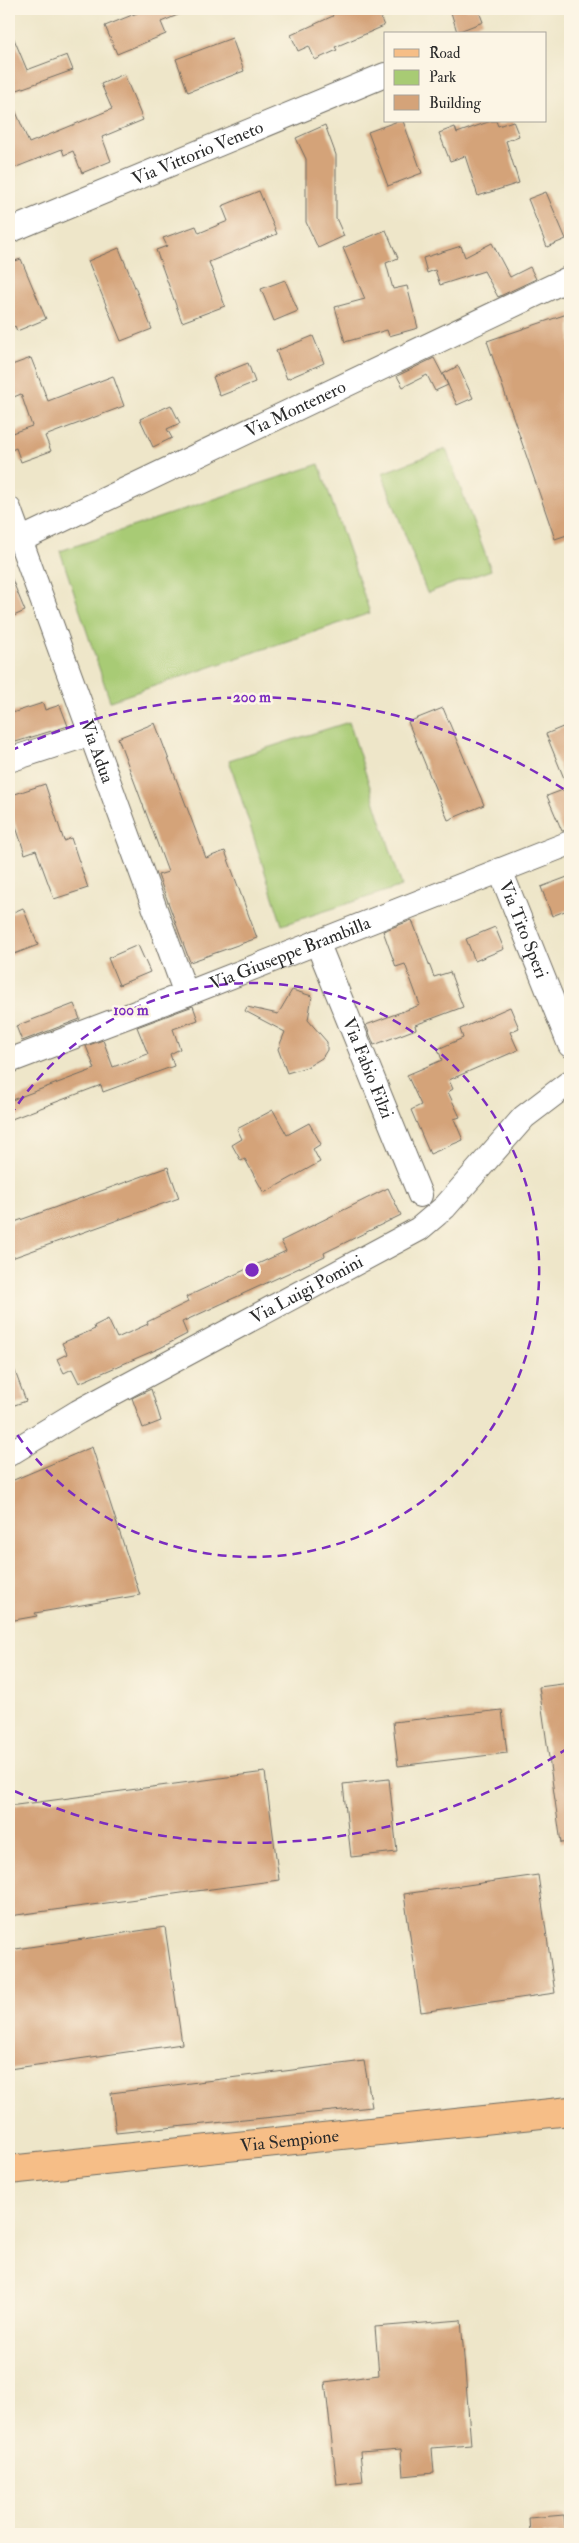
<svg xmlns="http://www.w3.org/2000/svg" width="579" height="2543" viewBox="0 0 579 2543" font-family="'IM FELL Double Pica',serif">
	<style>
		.green { fill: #a8cb74; stroke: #6a7b50 }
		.building { fill: #d4a379 }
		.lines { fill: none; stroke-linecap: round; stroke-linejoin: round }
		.minor-casing { stroke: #6f6c62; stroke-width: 26 }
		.major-casing { stroke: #6f6c62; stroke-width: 30 }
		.minor { stroke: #fff; stroke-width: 24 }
		.major { stroke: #f6be87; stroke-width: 28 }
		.ring { fill: none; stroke: #7b2cbf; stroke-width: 2.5; stroke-dasharray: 9 6 }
		.labels { text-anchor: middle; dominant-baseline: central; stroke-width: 5; stroke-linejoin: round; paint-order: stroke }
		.street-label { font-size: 18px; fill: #2b2b2b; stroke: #fcf5e5 }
		.centre { fill: #7b2cbf; stroke: #fcf5e5; stroke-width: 2.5 }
		.ring-label { font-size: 15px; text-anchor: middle; font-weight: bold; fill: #7b2cbf; stroke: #fcf5e5; stroke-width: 5; stroke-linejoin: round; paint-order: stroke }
	</style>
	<rect width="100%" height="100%" fill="#fcf5e5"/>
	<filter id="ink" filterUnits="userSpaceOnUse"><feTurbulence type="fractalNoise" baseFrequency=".02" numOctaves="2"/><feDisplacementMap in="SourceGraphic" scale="10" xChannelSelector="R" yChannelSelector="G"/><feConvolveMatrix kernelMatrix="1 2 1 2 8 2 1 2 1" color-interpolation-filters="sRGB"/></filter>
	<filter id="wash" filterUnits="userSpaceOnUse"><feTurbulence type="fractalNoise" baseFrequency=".0096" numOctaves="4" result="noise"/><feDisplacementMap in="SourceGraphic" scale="20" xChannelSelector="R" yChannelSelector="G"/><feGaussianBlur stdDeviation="1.12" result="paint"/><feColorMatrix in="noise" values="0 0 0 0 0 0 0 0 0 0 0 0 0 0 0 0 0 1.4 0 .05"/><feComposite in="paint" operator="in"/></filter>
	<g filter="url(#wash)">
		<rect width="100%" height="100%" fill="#eee6c9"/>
		<!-- green -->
		<path class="green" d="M446,449l45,121 -64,23 -45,-120z
			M319,464l51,149 -260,88 -50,-150z
			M349,722l53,164 -120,39 -53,-165z"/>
		<g id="blocks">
			<!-- building -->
			<path class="building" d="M147,9h45l-31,13 5,12 -49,20 -12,-28z
				M329,9h48l7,17 -49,21 2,3 -22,10 -6,-14 -11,5 -7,-16 42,-19z
				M450,9h28l5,13 -26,10z
				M9,27l18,43 40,-15 6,15 -64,23z
				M232,38l12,33 -56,21 -12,-33z
				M124,74l19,46 -41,17 9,24 -29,12 -9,-22 -9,4 -2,-6 -53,21v-75l20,48 83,-34 -11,-25z
				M398,121h5l19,52 -34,13 -20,-54z
				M491,121h5l2,5 15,-5 6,15 -13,5 13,42 -41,13 -13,-40 -15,5 -11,-28 16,-6 2,6z
				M325,125l11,30v63l8,18 -26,12 -12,-26v-63l-10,-21z
				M259,191l18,43 -68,28 16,44 -43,16 -26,-72 11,-4 -4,-8 33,-12 3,7 29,-12 -6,-15z
				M546,192l20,47 -19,8 -19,-48z
				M386,230l12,28 -12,5 7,26 14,-3 11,42 -29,8 -2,-6 -42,12 -10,-35 30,-8 -22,-51z
				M492,243l18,34 20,-10 6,12 -38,18 -14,-26 -44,14 -5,-15 -8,3 -4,-15 38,-12 4,11z
				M119,248l33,81 -31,12 -33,-80z
				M21,259l25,60 -29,12 -2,-5 -6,3v-66z
				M285,280l13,31 -24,10 -13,-32z
				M570,313v221l-15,5 -68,-198z
				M313,336l11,27 -37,16 -11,-28z
				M31,358l17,43 65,-25 11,30 -79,30 6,15 -30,11 -5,-14 -7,3v-17l23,-8 -11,-32 -12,5v-33z
				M434,358l14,27 -13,6 -8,-16 -24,12 -6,-11z
				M248,363l7,19 -35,14 -7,-19z
				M458,366l15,32 -16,7 -14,-31z
				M171,405l9,18 -13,6 5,9 -19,9 -13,-28z
				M9,572l16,39 -16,7z
				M43,703l2,7 15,-5 8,21 -59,18v-30z
				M443,708l41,97 -36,15 -40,-98z
				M155,723l51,135 19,-7 32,87 -67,24 -32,-87 10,-3 -50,-134z
				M570,724v106l-8,1 -15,-35 21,-8 -22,-54z
				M45,784l19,57 7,-3 17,50 -34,11 -18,-49 -11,4 -16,-48v-10z
				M570,876v33l-18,7 -11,-29z
				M23,908l15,37 -29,11v-42z
				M412,920l22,57 16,-5 13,35 -48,18 1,4 -42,16 -8,-20 54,-20 -15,-41 -9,3 -13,-36z
				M495,927l9,22 -29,12 -9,-22z
				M138,945l12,27 -31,13 -11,-27z
				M292,990l20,6 -4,24 19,22v8l-5,8 -15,9 -20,6 -9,-24 7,-17 -40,-21 2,-4 31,7z
				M74,1004l6,15 -58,22 -6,-15z
				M193,1006l5,14 -25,9 7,20 -10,5 4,12 -71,26 -2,-7 -92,35v-19l86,-32 -9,-23 17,-6 10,27 35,-13 -11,-27z
				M510,1007l9,21 -9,4 8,18 -69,30 4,9 -5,3 12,25 -6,2 9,21 -33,14 -19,-44 10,-5 -14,-30 35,-15 -4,-11 25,-11 -3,-9z
				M273,1110l14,25 22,-12 12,21 -8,5 7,13 -56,31 -19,-34 -4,2 -9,-16 10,-6 -5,-10z
				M168,1167l11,31 -170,61v-35z
				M388,1188l13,27 -77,38 1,3 -143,66 5,12 -27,14 -81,35 -7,-14 -8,4 -7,-14 10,-5 -5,-11 33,-14 -1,-3 14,-7 9,19 31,-14 -1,-2 41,-20 -2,-5 100,-46 -5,-10z
				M10,1358l16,43 -17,6v-48z
				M151,1389l10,32 -18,7 -11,-30z
				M92,1447l48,148 -105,18 2,3 -28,5v-139z
				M570,1683v159l-9,1 -22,-156z
				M502,1710l5,43 -109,13 -5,-44z
				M265,1772l14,108 -270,36v-110z
				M389,1779l8,73 -46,5 -8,-73z
				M538,1875l17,118 -134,19 -17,-118z
				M165,1927l17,117 -173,25v-119z
				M364,2061l8,46 -256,26 -5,-40z
				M461,2320l10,125 -39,3 2,25 -31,3 -2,-27 -41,3 3,30 -26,3 -12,-103 54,-7 -4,-48z
				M564,2515l2,19h-36l-1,-16z"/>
		</g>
	</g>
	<g filter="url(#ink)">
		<use href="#blocks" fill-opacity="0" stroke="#6f6c62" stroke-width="1"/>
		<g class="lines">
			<!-- minor casing -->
			<g class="minor-casing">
				<g id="minor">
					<path id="s1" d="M9,231l376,-156"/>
					<path id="s2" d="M9,509l177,485"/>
					<path id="s3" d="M20,540l550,-262"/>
					<path d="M9,760l80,-26"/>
					<path id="s4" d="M500,870l70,175"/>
					<path id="s5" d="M317,942l103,253"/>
					<path id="s6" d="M9,1061l177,-67 384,-151"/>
					<path id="s7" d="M9,1454l69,-42 341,-183 26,-22 79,-90 46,-35"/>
				</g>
			</g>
			<!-- major casing -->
			<g class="major-casing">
				<g id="major">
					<path id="s8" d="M9,2170l561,-59"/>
				</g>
			</g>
			<!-- minor -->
			<use href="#minor" class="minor"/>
			<!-- major -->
			<use href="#major" class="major"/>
		</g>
	</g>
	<!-- distance rings -->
	<g class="ring">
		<path d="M10 1116A287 287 0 1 1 10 1424"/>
		<path d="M568 1748A573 573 0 0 1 10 1789M10 751A573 573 0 0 1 568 792"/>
	</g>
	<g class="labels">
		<!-- street labels -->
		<g class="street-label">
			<text stroke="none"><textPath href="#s1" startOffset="204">Via Vittorio Veneto</textPath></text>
			<text stroke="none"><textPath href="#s3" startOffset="305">Via Montenero</textPath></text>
			<text stroke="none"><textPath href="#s2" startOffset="258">Via Adua</textPath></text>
			<text stroke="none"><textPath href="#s4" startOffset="64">Via Tito Speri</textPath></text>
			<text stroke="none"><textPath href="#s6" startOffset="301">Via Giuseppe Brambilla</textPath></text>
			<text stroke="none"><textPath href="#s5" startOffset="136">Via Fabio Filzi</textPath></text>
			<text stroke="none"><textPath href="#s7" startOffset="340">Via Luigi Pomini</textPath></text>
			<text stroke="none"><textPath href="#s8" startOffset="282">Via Sempione</textPath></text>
		</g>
	</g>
	<circle cx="252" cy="1270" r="8" class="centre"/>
	<g class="ring-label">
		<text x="252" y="702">200 m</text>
		<text x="131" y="1015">100 m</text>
	</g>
	<!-- margin -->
	<rect width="579" height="2543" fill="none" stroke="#fcf5e5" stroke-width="30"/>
	<!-- legend -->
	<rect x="384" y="32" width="162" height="90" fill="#fcf5e5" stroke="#a8a49b"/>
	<rect x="394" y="49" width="25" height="8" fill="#f6be87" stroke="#a8a49b"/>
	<text x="429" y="58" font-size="15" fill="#2b2b2b">Road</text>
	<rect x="394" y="70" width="25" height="15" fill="#a8cb74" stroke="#a8a49b"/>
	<text x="429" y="82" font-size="15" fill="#2b2b2b">Park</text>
	<rect x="394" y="95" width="25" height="15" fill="#d4a379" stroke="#a8a49b"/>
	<text x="429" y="108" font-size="15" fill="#2b2b2b">Building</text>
</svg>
